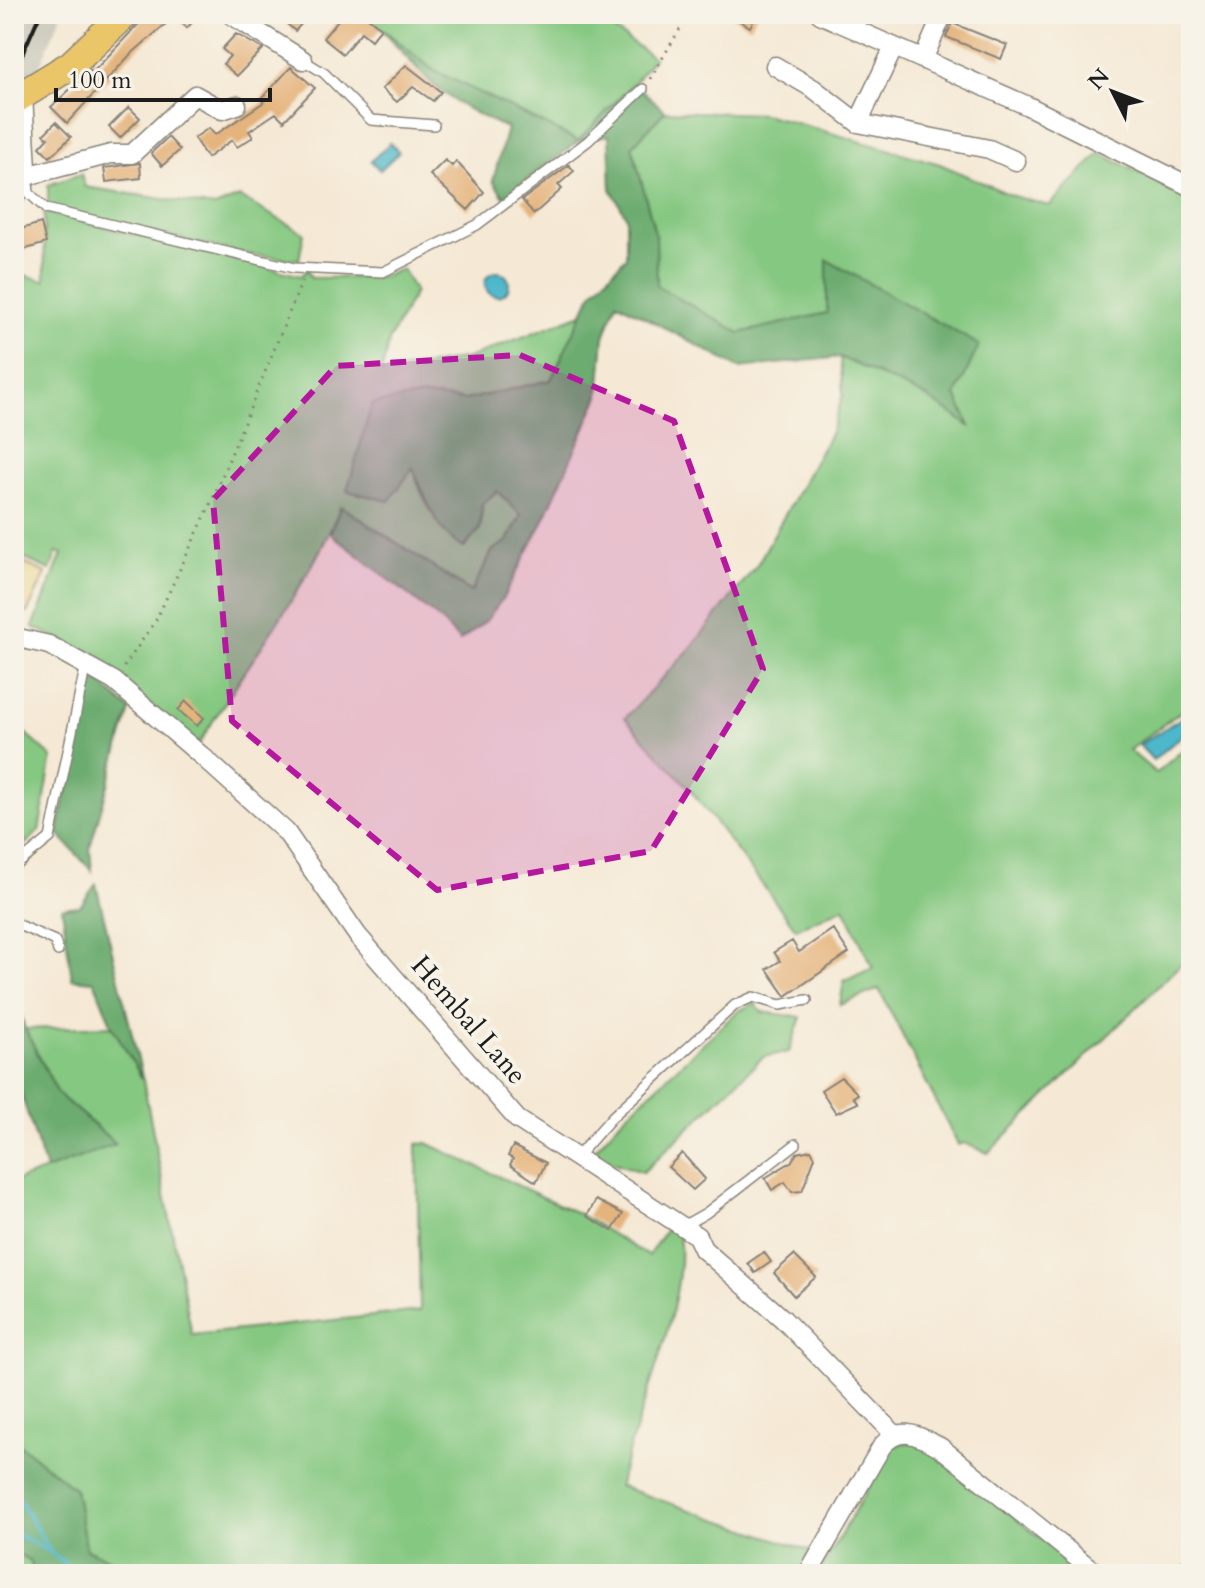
<svg xmlns="http://www.w3.org/2000/svg" width="1205" height="1588" viewBox="0 0 1205 1588" font-family="Cardo,serif">
	<style>
		.industrial { fill: #c7c5b8 }
		.green { fill: #85c881; stroke: #50724e; stroke-width: 2 }
		.forest { fill: #6cac6f; stroke: #446446; stroke-width: 2 }
		.sand { fill: #eeda9e; stroke: #857b5d; stroke-width: 2 }
		.water { fill: #4eb7cb; stroke: #356a74; stroke-width: 2 }
		.lines { fill: none; stroke-linecap: round; stroke-linejoin: round }
		.stream { stroke: #4eb7cb; stroke-width: 4 }
		.building { fill: #e5b37b }
		.service-casing { stroke: #888278; stroke-width: 12 }
		.minor-casing { stroke: #888278; stroke-width: 21 }
		.primary-casing { stroke: #888278; stroke-width: 31 }
		.path { stroke: #888278; stroke-width: 3; stroke-dasharray: 2 6; stroke-linecap: butt }
		.service { stroke: #fff; stroke-width: 9 }
		.minor { stroke: #fff; stroke-width: 18 }
		.primary { stroke: #ebc669; stroke-width: 28 }
		.rail { stroke: #1c1c1c; stroke-width: 4 }
		.marked { fill: #b5179e; fill-opacity: 0.2; stroke: #b5179e; stroke-width: 6; stroke-dasharray: 16 10; stroke-linejoin: round }
		.labels { text-anchor: middle; dominant-baseline: central; stroke-width: 8; stroke-linejoin: round; paint-order: stroke }
		.street-label { font-size: 28px; fill: #1c1c1c; stroke: #f7f3e8 }
	</style>
	<rect width="100%" height="100%" fill="#f7f3e8"/>
	<filter id="ink" filterUnits="userSpaceOnUse"><feTurbulence type="fractalNoise" baseFrequency=".0125" numOctaves="2"/><feDisplacementMap in="SourceGraphic" scale="16" xChannelSelector="R" yChannelSelector="G"/><feConvolveMatrix kernelMatrix="1 2 1 2 8 2 1 2 1" color-interpolation-filters="sRGB"/></filter>
	<filter id="wash" filterUnits="userSpaceOnUse"><feTurbulence type="fractalNoise" baseFrequency=".006" numOctaves="4" result="noise"/><feDisplacementMap in="SourceGraphic" scale="32" xChannelSelector="R" yChannelSelector="G"/><feGaussianBlur stdDeviation="1.8" result="paint"/><feColorMatrix in="noise" values="0 0 0 0 0 0 0 0 0 0 0 0 0 0 0 0 0 1.4 0 .05"/><feComposite in="paint" operator="in"/></filter>
	<g filter="url(#wash)">
		<rect width="100%" height="100%" fill="#f5e9d5"/>
		<!-- industrial -->
		<path class="industrial" d="M19,14h43l-27,62 -21,8v-57z"/>
		<!-- green -->
		<path class="green" d="M363,14h229l62,44 -34,42 -41,41 -146,-71z
			M665,111l99,3 176,50 73,32 36,10 51,-53 91,46v505l-62,46 27,23 35,-30v211l-203,199 -24,-10 -6,2 -79,-156 -39,16 4,-24 29,-13 -29,-61 -48,22 -107,-141 -64,-70 64,-68 68,-85 74,-133 12,-38 -3,-37 87,40 41,28 -12,-30 22,-50 -151,-84v52l-87,20 -83,-47 -1,-49 -24,-91z
			M81,174l4,13 130,20 24,-10 65,36 -5,27 -55,-6 -196,-47v-22z
			M44,212l257,64 6,-7 4,9 70,-1 21,-8 13,23 -25,46 -9,35 87,-15 116,-45 -33,67 -86,20 -42,-4c-3,22 -9,46 -9,68 0,24 30,74 50,84l16,-19 2,-25 15,-13 25,24 -14,26 -15,9 -21,43 -131,-87c-36,87 -95,158 -142,238l-121,-97 -45,-20 29,-73 -5,-2 -7,18 -36,-16v-282l31,9z
			M14,723l38,34 -13,74 -25,24z
			M755,1003l7,9 39,5 -12,35 -26,5 -120,115 -53,-17 33,-37 115,-107z
			M112,1026l31,54 49,255 228,-24 -3,-167 10,-1 150,70 71,43 21,-31 9,6c15,62 -45,189 -59,255l192,65 -13,23h-671l-15,-14 -26,-11 -11,-60 -61,-49v-258l101,-38 -57,-50 -33,-65z
			M908,1441l17,6 161,127h-268l74,-127z
			M14,1552l16,9 4,13h-20z"/>
		<!-- forest -->
		<path class="forest" d="M381,28l52,42 145,71 56,-58 31,28 -33,35 24,91 1,49 83,47 87,-20v-53l152,85 -23,50 14,31 -43,-29 -87,-40 -101,11 -122,-66 -13,35 -5,59 -57,128 -39,74 -17,23 -26,20 -20,-21 -110,-87 11,-27 130,86 22,-42 15,-9 13,-26 -24,-24 -15,13 -2,25 -16,19c-28,-14 -39,-52 -51,-80l-24,33 -42,-10 25,-87 51,-8 42,4 86,-20 41,-87 34,-36v-41l-15,-27 -2,-54 -30,6 -75,56 -11,-16 14,-53c-61,-25 -84,-50 -126,-100z
			M94,676l36,34 -40,137 2,24 -35,-38z
			M96,884l47,196 -31,-54 -18,-45 -22,-2 -10,-71 18,-2z
			M14,990l11,39 33,65 58,50 -70,26 -32,-97z
			M14,1440l61,49 11,60 26,11 15,14h-93l-4,-13 -16,-9z"/>
		<!-- sand -->
		<path class="sand" d="M14,559l32,14 -19,40 -13,-7z"/>
		<!-- water -->
		<path class="water" d="M390,143l9,9 -19,18 -9,-9z
			M485 284a12 12 0 1 1 24 0a12 12 0 1 1-24 0Z
			M1184,716l7,2v10l-38,32 -14,-15z"/>
		<g class="lines">
			<!-- stream -->
			<path class="stream" d="M14,1491l36,61 30,22
				M14,1533l33,17"/>
		</g>
		<g id="blocks">
			<!-- building -->
			<path class="building" d="M148,14h11l9,8 -39,34 -62,67 -16,-16 39,-36 2,2z
				M173,14h27l-13,14z
				M276,14h34l-15,17z
				M343,14h20l18,14 -10,12 -10,-8 -18,22 -20,-16z
				M728,14h29l-7,13z
				M952,23l55,22 -6,14 -55,-22z
				M236,34l27,15 -26,27 -14,-12 7,-8 -8,-7z
				M406,65l35,27 -8,9 -20,-14 -16,15 -15,-13z
				M291,67l24,21 -31,33 -8,-8 -27,18 4,6 -16,10 -5,-7 -25,18 -13,-20 15,-10 6,7 49,-33 -3,-3z
				M129,107l11,11 -20,20 -11,-11z
				M56,122l15,15 -21,20 -10,-10 8,-9 -4,-4z
				M168,137l12,13 -18,16 -11,-13z
				M445,160l7,6 4,-5 28,31 -16,18 -38,-35z
				M140,163l1,15 -35,4 -2,-14z
				M569,165l5,6 -16,14 4,4 -28,25 -12,-14z
				M41,223l5,20 -26,8 -6,-20z
				M186,701l18,17 -7,8 -19,-16z
				M833,929l16,24 -63,43 -19,-27 13,-8 -6,-9 18,-11 7,11z
				M841,1077l17,17 -5,3 5,6 -22,10 -15,-23z
				M513,1146l33,17 -10,19 -26,-17 3,-6 -5,-3z
				M811,1150l4,7 -13,34 -10,1 -7,-10 -13,8 -7,-12 26,-16 6,-9z
				M682,1153l23,26 -12,11 -25,-23z
				M596,1200l27,14 -11,17 -25,-15z
				M764,1252l7,10 -16,11 -7,-10z
				M794,1255l22,22 -22,19 -20,-23z"/>
		</g>
	</g>
	<g filter="url(#ink)">
		<use href="#blocks" fill-opacity="0" stroke="#888278" stroke-width="2"/>
		<g class="lines">
			<!-- service casing -->
			<g class="service-casing">
				<path id="service" d="M303,60l21,13 47,47 63,5
					M27,172l2,21 17,16 248,59 89,4 94,-47 111,-84 55,-52
					M14,215l8,-26 6,-6
					M14,867l36,-29 36,-174
					M14,923l41,18 3,10
					M576,1158l37,-42 122,-111 18,-8 27,8 27,-5
					M683,1226l23,-13 90,-69"/>
			</g>
			<!-- minor casing -->
			<g class="minor-casing">
				<path id="minor" d="M230,14l73,46
					M820,14l208,92 163,81
					M923,60l20,-46
					M775,66l39,23 44,34 131,26 27,12
					M23,95l4,74 3,6 81,-21h21l63,-59 27,15 15,-5
					M858,123l36,-76
					M14,637l35,8 65,36 89,76 83,75 72,104 159,183 180,117 6,13 80,70 111,115
					M808,1574l74,-128c19,-22 36,-10 58,1l157,127
					M1178,1574l13,-8"/>
			</g>
			<!-- primary casing -->
			<g class="primary-casing">
				<path id="primary" d="M14,100l57,-35 54,-51"/>
			</g>
			<!-- path -->
			<path class="path" d="M650,79l39,-65
				M124,667l32,-47 56,-119 91,-222"/>
			<!-- service -->
			<use href="#service" class="service"/>
			<!-- minor -->
			<use href="#minor" class="minor"/>
			<!-- primary -->
			<use href="#primary" class="primary"/>
			<!-- rail -->
			<path class="rail" d="M14,73l26,-59"/>
		</g>
	</g>
	<!-- marked area -->
	<path class="marked" d="M520,355l154,66 89,248 -112,182 -214,39 -205,-169 -19,-221 123,-134z"/>
	<g class="labels">
		<!-- street labels -->
		<g class="street-label">
			<text transform="translate(469 1020) rotate(49)">Hembal Lane</text>
		</g>
	</g>
	<!-- margin -->
	<rect width="1205" height="1588" fill="none" stroke="#f7f3e8" stroke-width="48"/>
	<!-- north arrow -->
	<g transform="translate(1113 92) rotate(312)" stroke="#f7f3e8" stroke-width="6" paint-order="stroke">
	<path d="M0-6L14 30L0 20L-14 30Z" fill="#1c1c1c"/>
	<text y="-12" font-size="22" font-weight="bold" text-anchor="middle" fill="#1c1c1c">N</text>
	</g>
	<!-- scale -->
	<path d="M56 88v12h214v-12" fill="none" stroke="#1c1c1c" stroke-width="4"/>
	<text x="68" y="88" font-size="24" fill="#1c1c1c" stroke="#f7f3e8" stroke-width="6" paint-order="stroke">100 m</text>
</svg>
